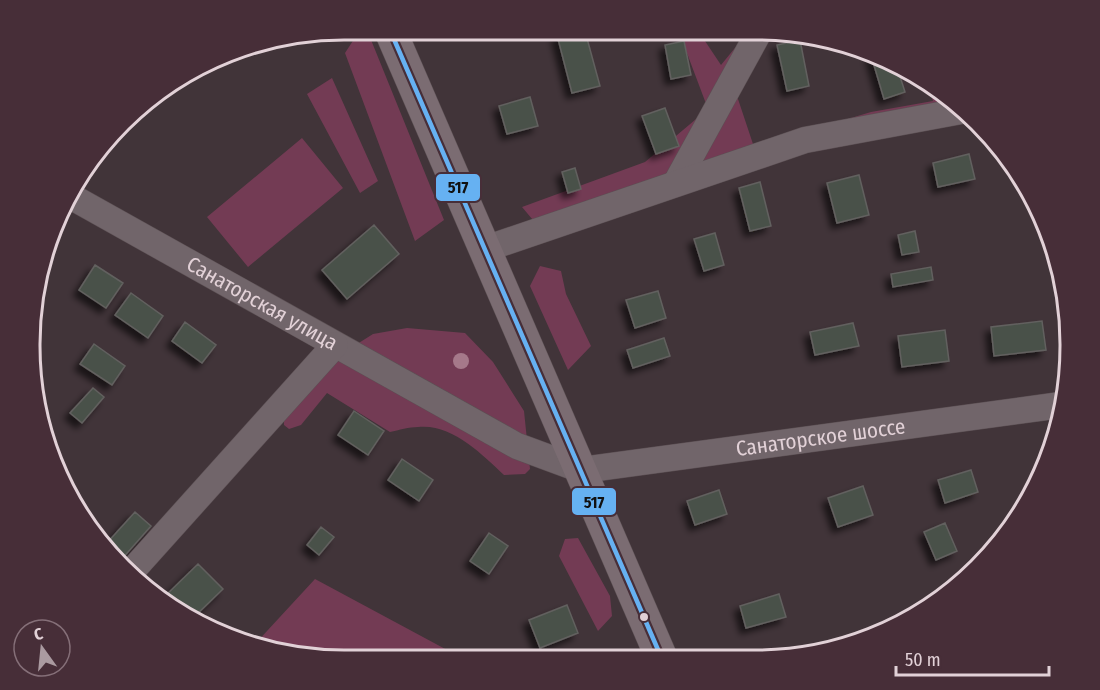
<svg xmlns="http://www.w3.org/2000/svg" width="1100" height="690" viewBox="0 0 1100 690" font-family="'Fira Sans Condensed',sans-serif">
	<style>
		.green { fill: #733b54 }
		.building { fill: #4a514a; stroke: #62615f; stroke-width: 1.5; filter: url(#shadow) }
		.lines { fill: none; stroke-linecap: round; stroke-linejoin: round }
		.minor-casing { stroke: #5c5054; stroke-width: 27 }
		.major-casing { stroke: #5c5054; stroke-width: 33 }
		.minor { stroke: #71656a; stroke-width: 26 }
		.major { stroke: #7b6c72; stroke-width: 32 }
		.bus-1-casing { stroke: #472e38; stroke-width: 9 }
		.bus-1 { stroke: #66b1f2; stroke-width: 4.5 }
		.tree { fill: #a5798a }
		.bus-dot { fill: #e2d1d7; stroke: #472e38; stroke-width: 2 }
		.labels { text-anchor: middle; dominant-baseline: central; stroke-width: 6; stroke-linejoin: round; paint-order: stroke }
		.street-label { font-size: 21px; fill: #e2d1d7; stroke: #472e38 }
		.rim { fill: none; stroke: #e2d1d7; stroke-width: 3 }
		.line-badge { stroke: #472e38; stroke-width: 2 }
		.pale-badge-label { font-size: 16px; text-anchor: middle; font-weight: bold; fill: #111 }
	</style>
	<defs>
		<filter id="shadow"><feDropShadow dx="-5.5" dy="5.5" stdDeviation="3" flood-color="#0009"/></filter>
	</defs>
	<rect width="100%" height="100%" fill="#413439"/>
	<!-- green -->
	<path class="green" d="M360,30h7l77,190 -29,21 -70,-188z
		M679,32h20l22,33 27,-33 -12,61 18,54 117,-35 62,-11 -5,-17 19,11 11,13 -119,30 -291,100 -26,-31 123,-45 63,-53z
		M332,78l46,103 -18,12 -53,-99z
		M302,138l41,50 -95,79 -41,-50z
		M540,266l21,5 5,23 25,52 -23,24 -38,-84z
		M407,328l58,5 28,29 31,49 6,58 -5,5 -21,1c-22,-21 -53,-52 -86,-48 -9,0 -19,3 -28,5l-63,-39 -26,32 -12,4 -5,-4v-14l51,-53 38,-24z
		M578,538l32,58 2,20 -14,15 -39,-75 6,-17z
		M315,579l147,79 -158,-1 -49,-13z"/>
	<!-- building -->
	<path class="building" d="M572,31h13l15,55 -28,7 -15,-58z
		M800,40l9,46 -22,5 -10,-46z
		M684,41l7,34 -20,4 -6,-34z
		M875,54l22,13 8,25 -21,7 -13,-44z
		M530,97l8,29 -31,8 -8,-28z
		M665,108l14,38 -23,8 -14,-38z
		M969,154l6,25 -37,8 -5,-24z
		M575,168l6,21 -13,4 -6,-21z
		M859,175l10,40 -32,8 -10,-40z
		M760,182l11,44 -21,5 -11,-43z
		M374,225l25,29 -52,45 -25,-29z
		M915,231l4,21 -17,3 -4,-20z
		M715,233l9,32 -20,6 -10,-32z
		M95,265l28,18 -17,25 -27,-18z
		M931,267l2,13 -40,7 -2,-13z
		M658,291l8,27 -31,10 -9,-28z
		M131,293l32,23 -15,22 -33,-23z
		M1042,321l4,29 -52,6 -3,-29z
		M185,322l31,23 -14,18 -30,-22z
		M853,323l6,23 -44,9 -5,-23z
		M945,330l4,31 -47,6 -4,-31z
		M664,338l6,18 -37,12 -6,-18z
		M94,344l31,22 -13,19 -32,-21z
		M93,388l11,9 -22,26 -12,-10z
		M354,411l30,20 -16,24 -30,-20z
		M402,459l31,21 -14,21 -31,-21z
		M971,470l7,22 -33,11 -7,-23z
		M863,486l10,29 -35,12 -10,-29z
		M719,490l8,24 -32,11 -8,-24z
		M135,512l16,14 -30,34 -15,-16z
		M945,523l12,28 -21,9 -12,-28z
		M321,527l13,10 -15,18 -12,-10z
		M489,533l19,13 -19,28 -19,-13z
		M198,564l25,25 -30,29 -32,-18z
		M779,594l7,23 -40,11 -6,-22z
		M567,605l11,28 -38,15 -11,-28z"/>
	<g class="lines">
		<!-- minor casing -->
		<g class="minor-casing">
			<g id="minor">
				<path d="M676,183l83,-151"/>
				<path id="s1" d="M72,197l445,249 65,24 479,-65"/>
				<path d="M485,249l320,-109 156,-29"/>
				<path d="M131,572l204,-227"/>
			</g>
		</g>
		<!-- major casing -->
		<g class="major-casing">
			<path id="major" d="M390,30l272,629"/>
		</g>
		<!-- minor -->
		<use href="#minor" class="minor"/>
		<!-- major -->
		<use href="#major" class="major"/>
		<!-- bus-1 casing -->
		<g class="bus-1-casing">
			<path id="bus-1" d="M390,30l272,629"/>
		</g>
		<!-- bus-1 -->
		<use href="#bus-1" class="bus-1"/>
	</g>
	<!-- trees -->
	<circle class="tree" cx="461" cy="361" r="8"/>
	<!-- markers -->
	<circle class="bus-dot" cx="644" cy="617" r="5"/>
	<g class="labels">
		<!-- street labels -->
		<g class="street-label">
			<text stroke="none"><textPath href="#s1" startOffset="218">Санаторская улица</textPath></text>
			<text stroke="none"><textPath href="#s1" startOffset="820">Санаторское шоссе</textPath></text>
		</g>
	</g>
	<!-- crop -->
	<path d="M0 0H1100V690H0ZM344 40H756A304 304 0 0 1 1060 344V346A304 304 0 0 1 756 650H344A304 304 0 0 1 40 346V344A304 304 0 0 1 344 40Z" fill="#472e38" fill-rule="evenodd"/>
	<path class="rim" d="M344 40H756A304 304 0 0 1 1060 344V346A304 304 0 0 1 756 650H344A304 304 0 0 1 40 346V344A304 304 0 0 1 344 40Z"/>
	<g class="line-badge">
		<rect x="435" y="173" width="46" height="29" rx="6" fill="#66b1f2"/>
		<rect x="571" y="487" width="46" height="29" rx="6" fill="#66b1f2"/>
	</g>
	<g class="pale-badge-label">
		<text x="458" y="193">517</text>
		<text x="594" y="508">517</text>
	</g>
	<!-- north arrow -->
	<g transform="translate(42 648) rotate(345)"><circle r="28" fill="#472e38" stroke="#856f78" stroke-width="1.5"/>
	<path d="M0-4.5L10 22L0 15L-10 22Z" fill="#aa9aa0"/>
	<text y="-9" font-size="16" font-weight="bold" text-anchor="middle" fill="#e2d1d7">С</text>
	</g>
	<!-- scale -->
	<path d="M896 666v9h153v-9" fill="none" stroke="#e2d1d7" stroke-width="3"/>
	<text x="905" y="666" font-size="18" fill="#e2d1d7" stroke="#472e38" stroke-width="4.5" paint-order="stroke">50 m</text>
</svg>
